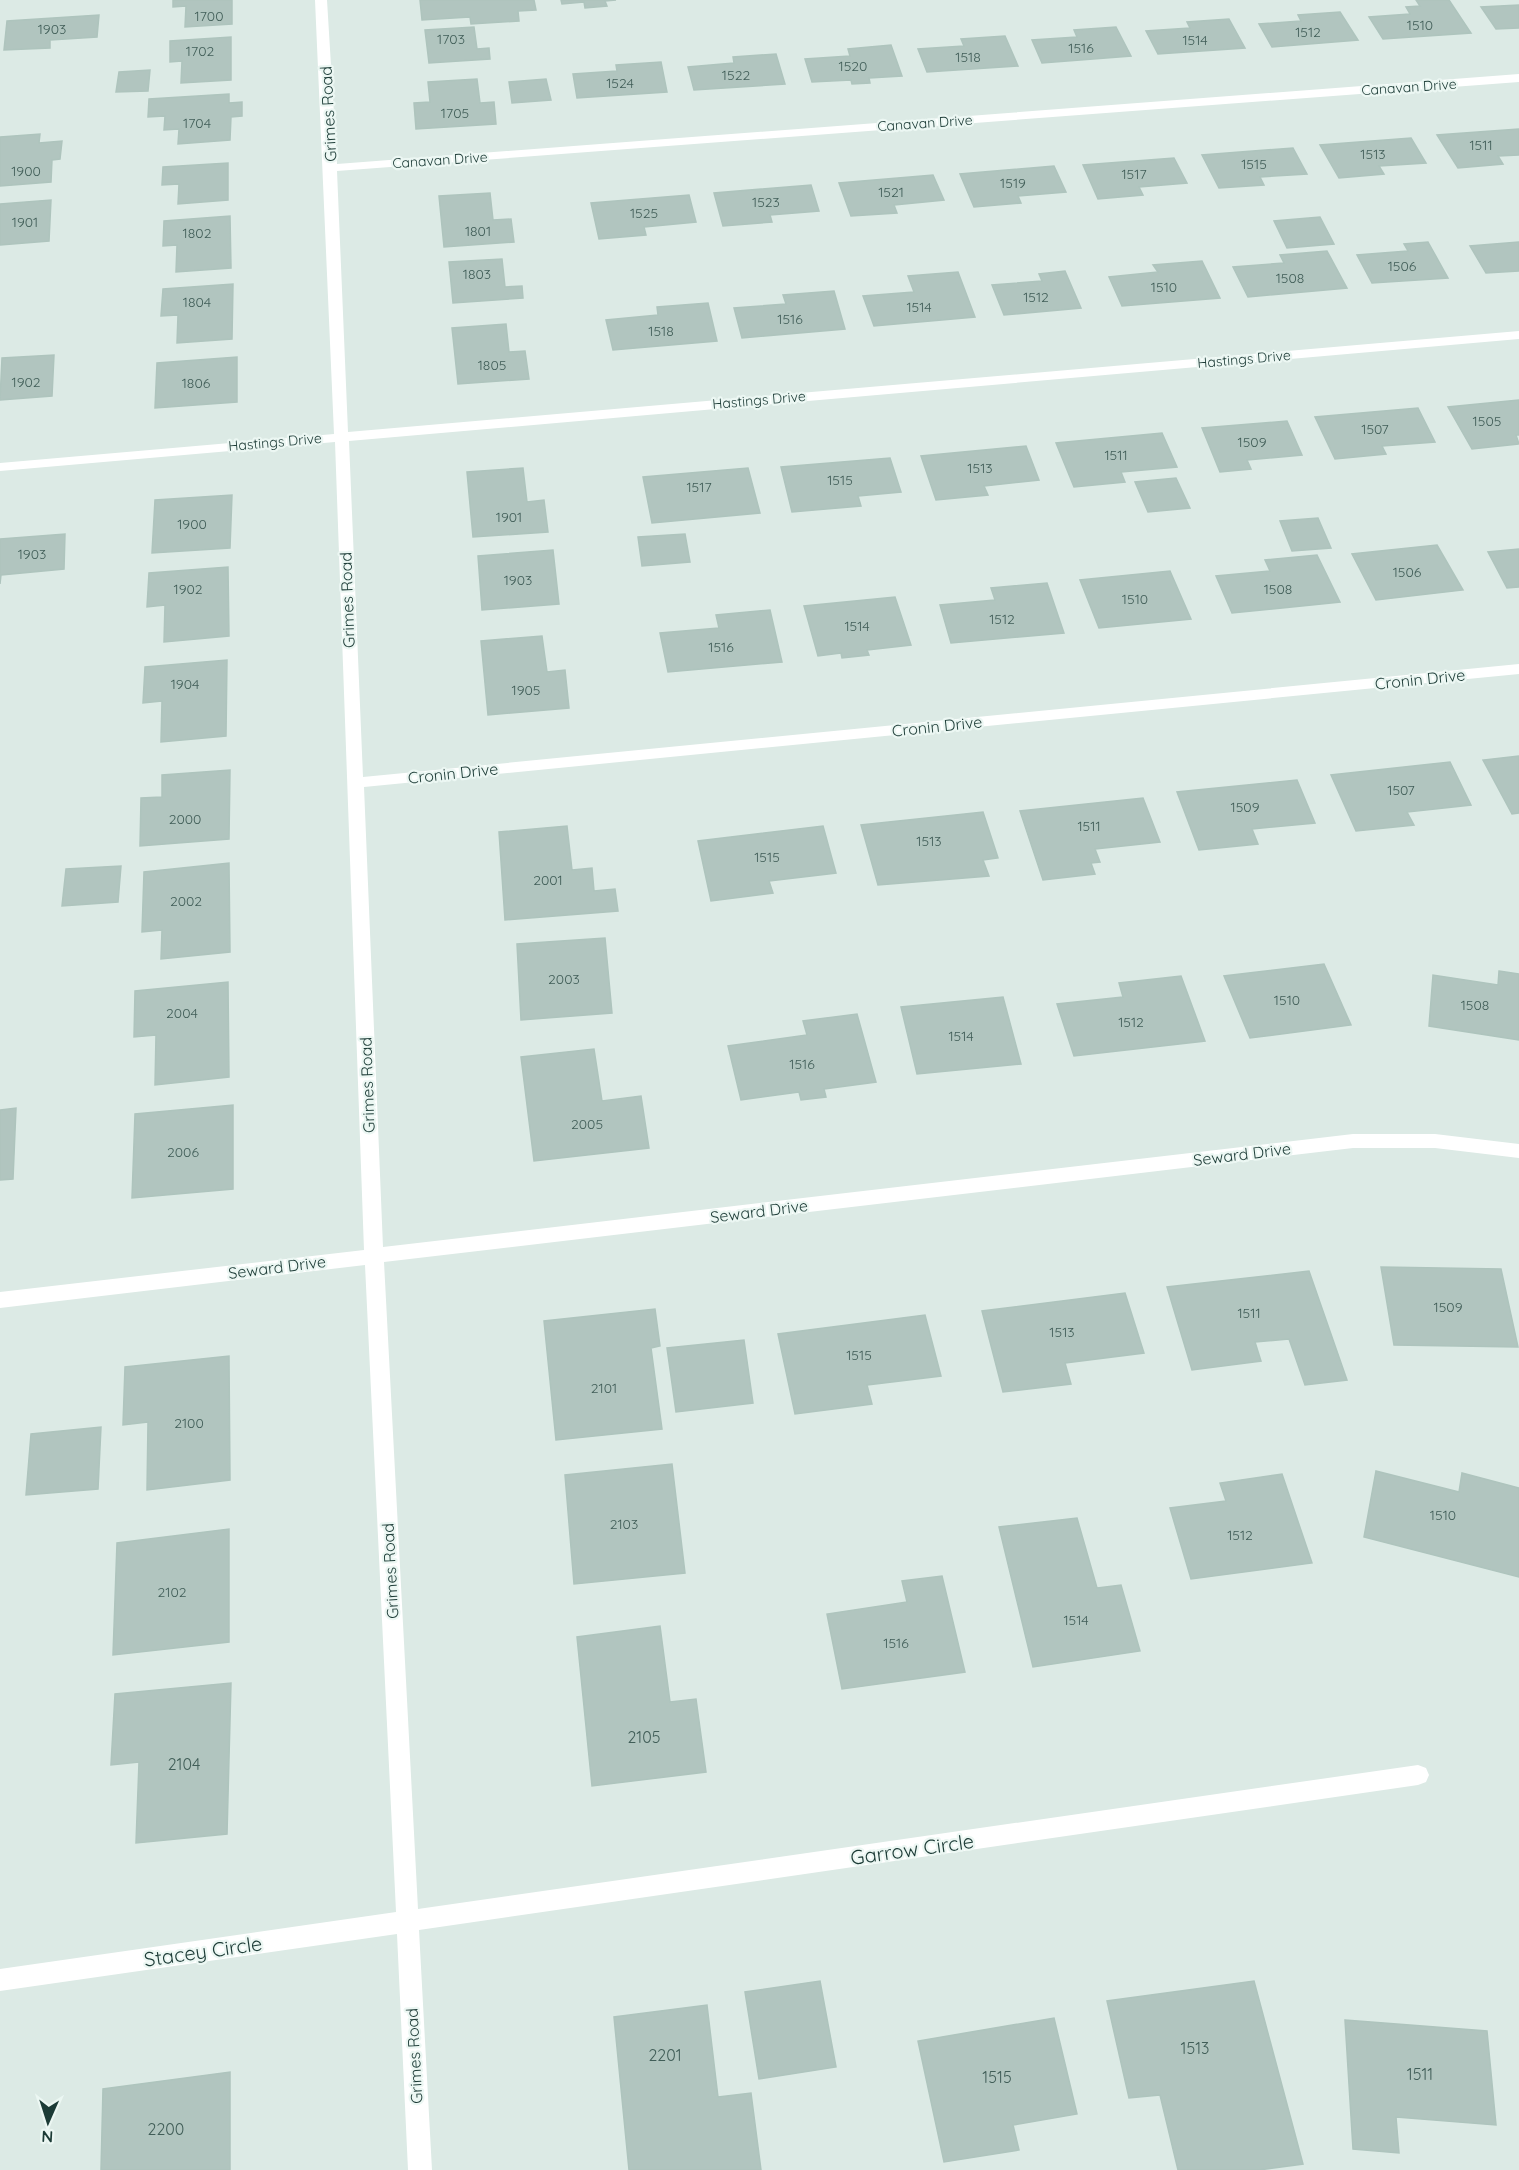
<svg xmlns="http://www.w3.org/2000/svg" width="1519" height="2170" viewBox="0 0 1519 2170" font-family="Quicksand,sans-serif">
	<style>
		.building { fill: #b1c5bf; stroke: #aec4bd; stroke-width: 1.5 }
		.lines { fill: none; stroke-linecap: round; stroke-linejoin: round }
		.minor { fill: #fff; fill-rule: evenodd }
		.labels { text-anchor: middle; dominant-baseline: central; stroke-width: 4.5; stroke-linejoin: round; paint-order: stroke }
		.number-label { font-size: 14px; fill: #415e58 }
		.far-street-label { font-size: 14px; fill: #1c3b36; stroke: #ecf7f3 }
		.street-label { font-size: 16px; fill: #1c3b36; stroke: #ecf7f3 }
		.near-number-label { font-size: 16px; fill: #415e58 }
		.near-street-label { font-size: 20px; fill: #1c3b36; stroke: #ecf7f3 }
	</style>
	<rect width="100%" height="100%" fill="#dceae5"/>
	<!-- building -->
	<path class="building" d="M173,0h59v24l-47,3 1,-21 -13,1z
		M420,0h114l2,10 -18,1 1,10 -48,3 -1,-7 -48,3z
		M561,0h55l-11,1 2,5 -22,2 -1,-6 -22,2z
		M1416,0h33l22,33 -88,6 -14,-22 41,-3 -4,-7 14,-1z
		M1519,5v23l-23,1 -15,-22z
		M1340,12l18,28 -86,7 -13,-23 42,-3 -3,-6z
		M99,15l-2,22 -47,3v8l-46,2 3,-29z
		M1229,19l16,29 -87,6 -12,-23 44,-3 -3,-6z
		M474,27l3,22 12,-1 1,11 -61,4 -4,-33z
		M1116,27l15,29 -89,7 -10,-23 45,-3 -3,-7z
		M1005,36l13,30 -91,6 -9,-23 46,-3 -3,-7z
		M231,37v43l-50,3 1,-22 -12,1v-21z
		M891,45l11,31 -33,2 1,5 -18,1 -1,-4 -39,2 -7,-23 45,-3 -2,-7z
		M776,54l9,30 -91,6 -6,-23 46,-4 -1,-6z
		M661,62l6,30 -90,6 -4,-24 44,-3 -1,-6z
		M150,70l-2,21 -32,1 3,-20z
		M477,79l3,24 14,-1 2,22 -80,5 -2,-26 16,-1 -2,-20z
		M546,79l5,21 -39,3 -3,-21z
		M229,94v9l13,-1v14l-11,1 -1,23 -52,4 1,-15 -15,1 1,-14 -17,1 1,-18z
		M1519,129v26l-21,1 5,8 -45,4 -21,-33z
		M40,134l-1,9 23,-2 -2,18 -8,1 -1,22 -51,4v-49z
		M1411,138l15,25 -47,3 5,8 -45,4 -19,-33z
		M1293,148l14,26 -47,3 4,8 -45,3 -17,-33z
		M1174,158l13,25 -48,4 4,8 -45,4 -15,-34z
		M228,163v37l-50,4 1,-20 -17,1 1,-18z
		M1054,166l12,26 -48,4 3,7 -47,4 -14,-33z
		M933,175l11,25 -50,5 3,8 -46,3 -12,-33z
		M811,185l8,26 -49,4 2,7 -49,4 -9,-33z
		M490,193l3,27 18,-1 3,23 -70,5 -5,-51z
		M689,195l7,27 -52,5 2,8 -47,4 -8,-36z
		M51,200l-2,41 -49,4v-41z
		M230,216l1,52 -55,4 1,-27 -14,1 1,-25z
		M1320,217l14,27 -47,4 -13,-27z
		M1428,242l20,36 -76,5 -15,-28 51,-4 -4,-7z
		M1519,242v29l-33,2 -16,-27z
		M1327,251l20,37 -99,9 -15,-30 51,-4 -4,-8z
		M502,259l3,28 17,-1 1,12 -70,5 -4,-41z
		M1202,261l18,37 -98,8 -13,-29 49,-5 -5,-7z
		M1065,271l16,37 -77,7 -12,-30 50,-4 -3,-7z
		M958,272l17,45 -101,9 -11,-30 51,-4 -6,-16z
		M233,284l-1,55 -55,4 1,-28 -17,1 2,-27z
		M834,291l11,38 -103,9 -8,-30 52,-4 -3,-9z
		M708,303l9,38 -104,9 -7,-30 52,-5 -1,-8z
		M506,324l3,28 16,-1 4,28 -71,5 -6,-56z
		M54,355l-2,41 -52,4 2,-42z
		M237,357v45l-82,6 2,-45z
		M1519,400v35h-3l3,9 -47,5 -24,-42z
		M1418,408l17,34 -53,4 4,8 -51,5 -20,-42z
		M1287,421l15,34 -55,5 4,9 -31,3 -18,-44z
		M1162,433l15,34 -56,5 4,10 -51,5 -18,-44z
		M1026,446l13,34 -55,6 4,9 -52,5 -15,-44z
		M890,458l11,34 -43,4 3,10 -69,6 -11,-45z
		M523,468l4,34 17,-2 4,32 -75,5 -6,-65z
		M748,468l12,45 -108,10 -9,-46z
		M1176,478l14,30 -42,4 -13,-30z
		M232,495l-2,53 -78,5 3,-53z
		M1318,518l13,30 -39,3 -12,-30z
		M65,534l-1,35 -63,6 -1,9v-45z
		M685,534l5,28 -48,4 -4,-29z
		M1437,545l26,45 -87,10 -24,-46z
		M1519,549v38l-12,1 -19,-36z
		M553,550l6,54 -77,6 -4,-54z
		M1317,555l23,47 -108,11 -16,-37 54,-5 -5,-11z
		M228,567l1,69 -65,6 1,-37 -18,2 2,-34z
		M1170,571l21,48 -92,9 -19,-48z
		M1047,583l17,50 -113,10 -11,-38 55,-5 -4,-12z
		M895,597l16,48 -44,5 2,5 -27,3 -1,-5 -23,3 -14,-50z
		M770,610l12,52 -114,10 -8,-39 59,-5 -3,-13z
		M542,636l5,36 18,-2 4,38 -81,7 -7,-74z
		M227,660l-1,76 -65,6 1,-41 -19,2 2,-36z
		M1519,756v57l-7,1 -29,-54z
		M1450,762l21,43 -64,7 7,13 -58,6 -25,-56z
		M230,770l-1,69 -89,7 1,-48 21,-1v-22z
		M1297,780l18,43 -63,6 6,15 -59,6 -22,-58z
		M1143,798l17,44 -65,7 5,13 -9,1 4,11 -52,6 -23,-69z
		M983,812l15,46 -15,2 6,16 -111,9 -17,-60z
		M567,826l5,44 20,-2 2,23 21,-2 3,22 -113,9 -6,-88z
		M823,826l13,47 -67,8 4,12 -62,8 -13,-60z
		M229,863l1,89 -69,7 1,-29 -20,2 2,-60z
		M121,866l-3,36 -56,4 4,-37z
		M605,938l7,75 -91,7 -4,-76z
		M1324,964l27,61 -101,13 -26,-62z
		M1499,971l20,3v66l-90,-14 4,-51 65,10z
		M1181,976l24,65 -131,15 -17,-52 66,-7 -4,-14z
		M228,982l1,95 -74,8 1,-50 -22,2 1,-46z
		M1003,997l18,67 -104,10 -16,-67z
		M857,1014l19,68 -52,7 2,8 -25,3 -2,-8 -58,8 -13,-54 79,-11 -4,-14z
		M594,1049l8,52 39,-5 8,52 -115,13 -13,-104z
		M233,1105v84l-101,9 3,-84z
		M16,1108l-3,71 -13,1v-70z
		M1381,1267l120,2 17,78 -124,-2z
		M1309,1271l38,109 -42,5 -16,-46 -34,3 6,19 -69,9 -25,-83z
		M1125,1293l19,60 -79,10 6,21 -68,8 -21,-81z
		M655,1309l5,37 -9,2 11,81 -106,11 -12,-119z
		M925,1315l16,61 -74,9 5,19 -77,10 -17,-80z
		M744,1340l9,63 -77,9 -9,-64z
		M229,1356l1,124 -83,10 1,-68 -25,3 2,-58z
		M101,1427l-3,62 -72,6 5,-61z
		M672,1464l13,109 -111,11 -9,-109z
		M1376,1471l83,21 3,-19 57,15v89l-155,-40z
		M1282,1474l30,89 -121,16 -21,-71 56,-7 -6,-18z
		M1077,1518l20,70 24,-3 19,66 -107,16 -34,-140z
		M229,1529v113l-116,13 4,-112z
		M942,1576l23,96 -123,17 -15,-75 80,-12 -5,-21z
		M660,1626l10,76 26,-3 10,73 -114,14 -15,-149z
		M231,1683l-4,151 -91,9 3,-81 -28,3 4,-71z
		M820,1981l16,86 -77,12 -14,-87z
		M1254,1981l49,183 -44,6h-81l-18,-75 -31,3 -22,-97z
		M707,2005l11,92 33,-4 10,77h-132l-15,-153z
		M1054,2018l23,96 -64,11 6,25 -75,12 -26,-121z
		M1345,2020l142,11 9,94 -100,-8 3,36 -46,-4z
		M230,2072v98h-129l2,-81z"/>
	<g class="lines">
		<!-- minor -->
		<path class="minor" d="M315,0h12l10,164 1182,-90v8l-1182,89 11,261 1171,-101v8l-1170,102 14,336 1156,-113v10l-1155,113 19,460 970,-113h82l84,10v14l-84,-10h-82l-969,114 34,647 1000,-144 8,3 3,7 -3,7 -8,3 -999,145 13,240h-24l-11,-236 -397,57v-22l396,-57 -31,-647 -365,43v-16l364,-42 -29,-808 -335,29v-8l334,-29z"/>
	</g>
	<g class="labels">
		<!-- number labels -->
		<g class="number-label">
			<text x="209" y="16">1700</text>
			<text x="1420" y="25">1510</text>
			<text x="52" y="29">1903</text>
			<text x="1308" y="32">1512</text>
			<text x="451" y="39">1703</text>
			<text x="1195" y="40">1514</text>
			<text x="1081" y="48">1516</text>
			<text x="200" y="51">1702</text>
			<text x="968" y="57">1518</text>
			<text x="853" y="66">1520</text>
			<text x="736" y="75">1522</text>
			<text x="620" y="83">1524</text>
			<text x="455" y="113">1705</text>
			<text x="197" y="123">1704</text>
			<text x="1481" y="145">1511</text>
			<text x="1373" y="154">1513</text>
			<text x="1254" y="164">1515</text>
			<text x="26" y="171">1900</text>
			<text x="1134" y="174">1517</text>
			<text x="1013" y="183">1519</text>
			<text x="891" y="192">1521</text>
			<text x="766" y="202">1523</text>
			<text x="644" y="213">1525</text>
			<text x="25" y="222">1901</text>
			<text x="478" y="231">1801</text>
			<text x="197" y="233">1802</text>
			<text x="1402" y="266">1506</text>
			<text x="477" y="274">1803</text>
			<text x="1290" y="278">1508</text>
			<text x="1164" y="287">1510</text>
			<text x="1036" y="297">1512</text>
			<text x="197" y="302">1804</text>
			<text x="919" y="307">1514</text>
			<text x="790" y="319">1516</text>
			<text x="661" y="331">1518</text>
			<text x="492" y="365">1805</text>
			<text x="26" y="382">1902</text>
			<text x="196" y="383">1806</text>
			<text x="1487" y="421">1505</text>
			<text x="1375" y="429">1507</text>
			<text x="1252" y="442">1509</text>
			<text x="1116" y="455">1511</text>
			<text x="980" y="468">1513</text>
			<text x="840" y="480">1515</text>
			<text x="699" y="487">1517</text>
			<text x="509" y="517">1901</text>
			<text x="192" y="524">1900</text>
			<text x="32" y="554">1903</text>
			<text x="1407" y="572">1506</text>
			<text x="518" y="580">1903</text>
			<text x="188" y="589">1902</text>
			<text x="1278" y="589">1508</text>
			<text x="1135" y="599">1510</text>
			<text x="1002" y="619">1512</text>
			<text x="857" y="626">1514</text>
			<text x="721" y="647">1516</text>
			<text x="185" y="684">1904</text>
			<text x="526" y="690">1905</text>
			<text x="1401" y="790">1507</text>
			<text x="1245" y="807">1509</text>
			<text x="185" y="819">2000</text>
			<text x="1089" y="826">1511</text>
			<text x="929" y="841">1513</text>
			<text x="767" y="857">1515</text>
			<text x="548" y="880">2001</text>
			<text x="186" y="901">2002</text>
			<text x="564" y="979">2003</text>
			<text x="1287" y="1000">1510</text>
			<text x="1475" y="1005">1508</text>
			<text x="182" y="1013">2004</text>
			<text x="1131" y="1022">1512</text>
			<text x="961" y="1036">1514</text>
			<text x="802" y="1064">1516</text>
			<text x="587" y="1124">2005</text>
			<text x="183" y="1152">2006</text>
			<text x="1448" y="1307">1509</text>
			<text x="1249" y="1313">1511</text>
			<text x="1062" y="1332">1513</text>
			<text x="859" y="1355">1515</text>
			<text x="604" y="1388">2101</text>
			<text x="189" y="1423">2100</text>
			<text x="1443" y="1515">1510</text>
			<text x="624" y="1524">2103</text>
			<text x="1240" y="1535">1512</text>
			<text x="172" y="1592">2102</text>
			<text x="1076" y="1620">1514</text>
			<text x="896" y="1643">1516</text>
		</g>
		<!-- far-street labels -->
		<g class="far-street-label">
			<text transform="translate(1409 87) rotate(-4)">Canavan Drive</text>
			<text transform="translate(925 123) rotate(-4)">Canavan Drive</text>
			<text transform="translate(440 160) rotate(-4)">Canavan Drive</text>
			<text transform="translate(1244 359) rotate(-5)">Hastings Drive</text>
			<text transform="translate(759 400) rotate(-5)">Hastings Drive</text>
			<text transform="translate(275 442) rotate(-5)">Hastings Drive</text>
		</g>
		<!-- street labels -->
		<g class="street-label">
			<text transform="translate(328 114) rotate(-93)">Grimes Road</text>
			<text transform="translate(347 600) rotate(-92)">Grimes Road</text>
			<text transform="translate(1420 679) rotate(-6)">Cronin Drive</text>
			<text transform="translate(937 726) rotate(-6)">Cronin Drive</text>
			<text transform="translate(453 773) rotate(-6)">Cronin Drive</text>
			<text transform="translate(367 1085) rotate(-92)">Grimes Road</text>
			<text transform="translate(1242 1154) rotate(-7)">Seward Drive</text>
			<text transform="translate(759 1211) rotate(-7)">Seward Drive</text>
			<text transform="translate(277 1267) rotate(-7)">Seward Drive</text>
			<text transform="translate(390 1571) rotate(-93)">Grimes Road</text>
			<text transform="translate(414 2056) rotate(-93)">Grimes Road</text>
		</g>
		<!-- near-number labels -->
		<g class="near-number-label">
			<text x="644" y="1737">2105</text>
			<text x="184" y="1764">2104</text>
			<text x="1195" y="2048">1513</text>
			<text x="665" y="2055">2201</text>
			<text x="1420" y="2074">1511</text>
			<text x="997" y="2077">1515</text>
			<text x="166" y="2129">2200</text>
		</g>
		<!-- near-street labels -->
		<g class="near-street-label">
			<text transform="translate(912 1849) rotate(-8)">Garrow Circle</text>
			<text transform="translate(203 1951) rotate(-8)">Stacey Circle</text>
		</g>
	</g>
	<!-- north arrow -->
	<g transform="translate(48 2122) rotate(183)" stroke="#ecf7f3" stroke-width="4.5" paint-order="stroke">
	<path d="M0-4.5L10 22L0 15L-10 22Z" fill="#1c3b36"/>
	<text y="-9" font-size="16" font-weight="bold" text-anchor="middle" fill="#1c3b36">N</text>
	</g>
</svg>
